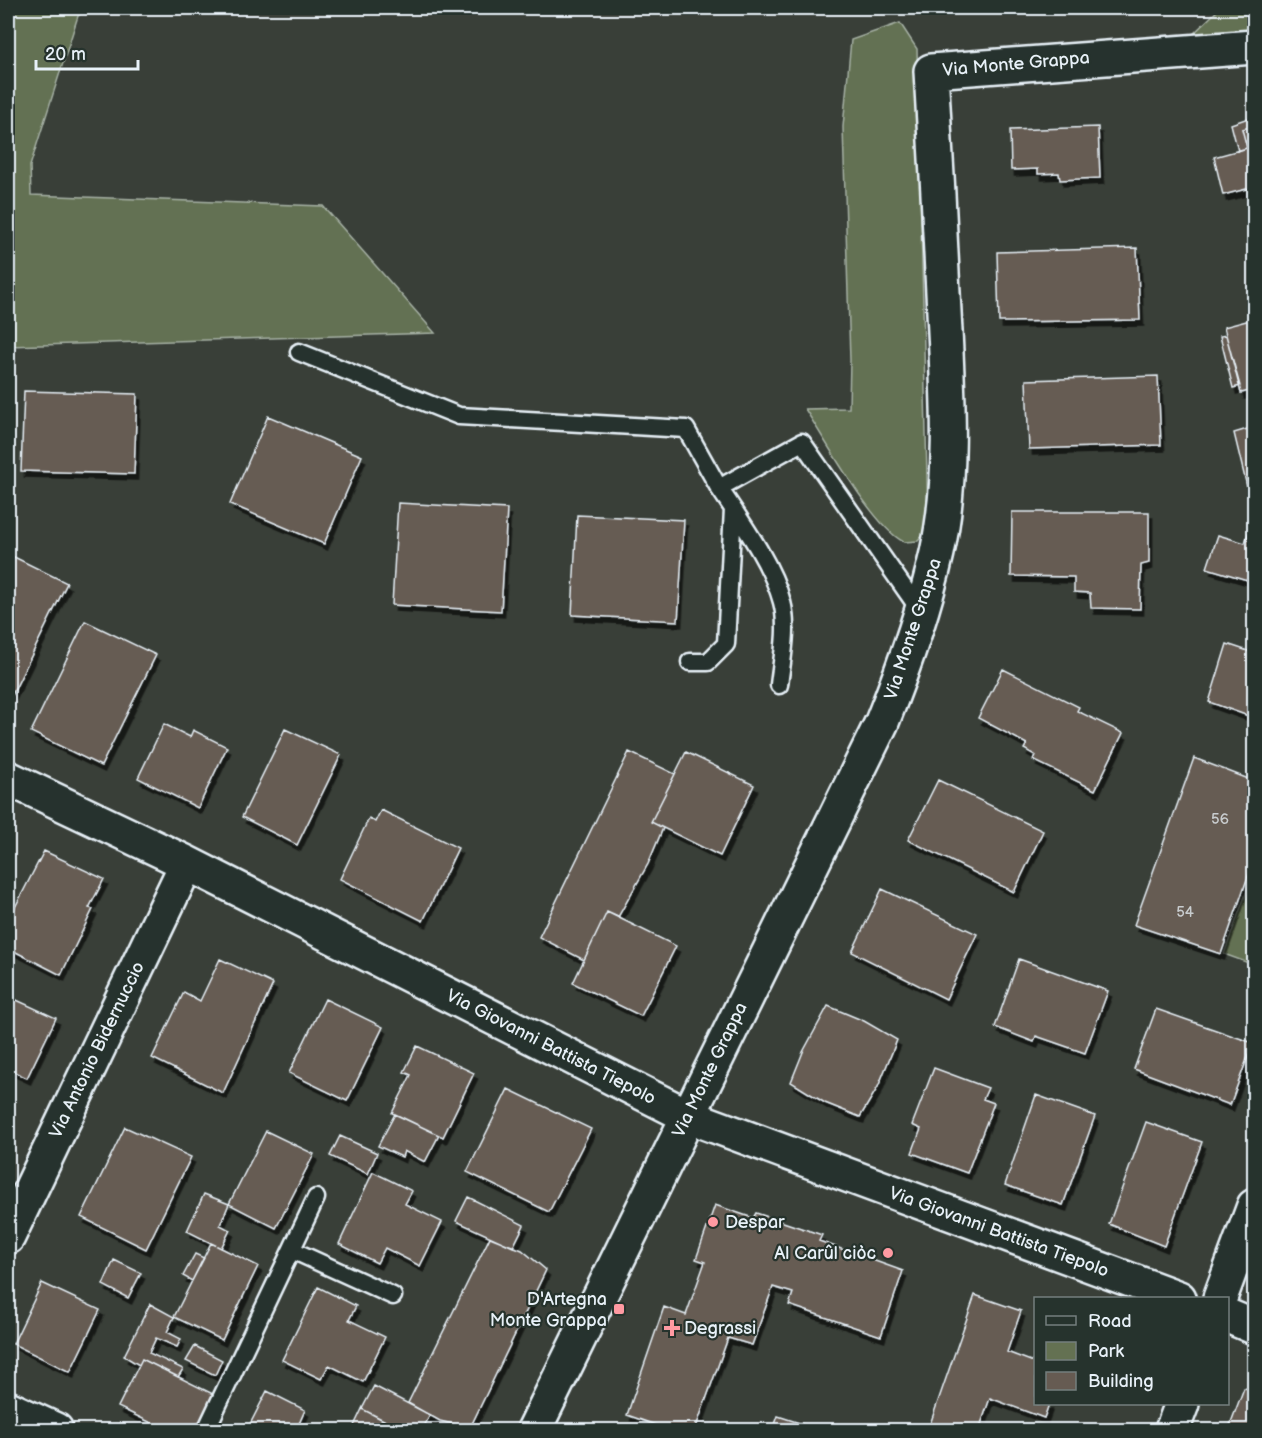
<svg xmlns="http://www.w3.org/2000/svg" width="1262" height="1438" viewBox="0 0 1262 1438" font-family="'Balsamiq Sans',sans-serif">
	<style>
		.green { fill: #647152; stroke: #a6b1a5; stroke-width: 1.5 }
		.building { fill: #665b52; stroke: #e8f1f8; stroke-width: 1.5; filter: url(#shadow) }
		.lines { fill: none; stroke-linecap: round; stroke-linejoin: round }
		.service-casing { stroke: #e8f1f8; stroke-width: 21 }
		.minor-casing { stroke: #e8f1f8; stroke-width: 38 }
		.service { stroke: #26332d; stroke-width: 16 }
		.minor { stroke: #26332d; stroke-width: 33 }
		.poi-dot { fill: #ff9aa2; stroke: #26332d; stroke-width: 2 }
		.labels { text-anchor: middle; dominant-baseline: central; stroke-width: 4.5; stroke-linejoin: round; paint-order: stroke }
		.number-label { font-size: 15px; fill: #c8ccce }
		.street-label { font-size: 18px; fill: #e8f1f8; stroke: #26332d }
		.poi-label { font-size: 18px; fill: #e8f1f8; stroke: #26332d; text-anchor: start }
	</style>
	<defs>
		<filter id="shadow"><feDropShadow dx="3.5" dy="6" stdDeviation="0" flood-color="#0009"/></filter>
	</defs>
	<rect width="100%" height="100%" fill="#393f38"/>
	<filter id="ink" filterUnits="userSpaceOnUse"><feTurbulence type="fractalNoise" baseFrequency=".0167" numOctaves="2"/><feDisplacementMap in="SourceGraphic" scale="12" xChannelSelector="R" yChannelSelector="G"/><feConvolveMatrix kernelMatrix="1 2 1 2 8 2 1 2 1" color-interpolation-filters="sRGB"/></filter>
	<g filter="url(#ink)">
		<!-- green -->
		<path class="green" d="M8,8h80l-10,8 -48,150 1,29 292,11 112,127 -427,13z
			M1220,8h34v27l-66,4z
			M900,23l17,26 11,471 -4,14 -6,7 -14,1c-31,-15 -78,-101 -99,-133l44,-1 1,-48 -7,-233 8,-87z
			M1254,871v94l-30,-11z"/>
		<!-- building -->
		<path class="building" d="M1254,116v10l-12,3 5,19 -9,3 -7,-27z
			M1254,126v61l-31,8 -9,-38 33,-9 -5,-19z
			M1098,127l2,51 -40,2 -1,-7 -21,1v-5l-27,1 -1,-40z
			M1137,248l3,72 -141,2 -2,-70z
			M1254,319v71l-13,3 -17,-66z
			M1226,335l14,51 -7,2 -13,-52z
			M1158,376l3,69 -132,4 -3,-69z
			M24,391l113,3 -3,80 -113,-3z
			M268,416l94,40 -38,88 -94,-40z
			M1254,427v66l-5,2 -15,-62z
			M398,503l109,6 -6,102 -109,-6z
			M1012,512h137v51l-8,2 -1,44 -49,-1 -1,-15 -16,-1v-15l-63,-1z
			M577,515l107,5 -6,101 -106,-6z
			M1251,525l3,1v56l-47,-14 11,-33 27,8z
			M8,554l59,29 -55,112 -4,-2z
			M85,621l71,34 -55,111 -70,-34z
			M1227,644l27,9v65l-45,-16z
			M1003,669l76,38 -2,4 46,22 -28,57 -62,-30 2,-5 -11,-6 3,-5 -49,-26z
			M164,724l26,13 3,-7 34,17 -29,61 -60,-30z
			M285,729l56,26 -44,90 -55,-28z
			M629,752l46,22 -24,48 12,6 -15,36 -30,53 -11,-5 -23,48 -45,-23z
			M686,752l68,33 -34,71 -69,-34z
			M1194,758l60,23v78l-33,95 -87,-29z
			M938,780l105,51 -29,61 -106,-52z
			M381,810l77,38 -35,73 -83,-42 29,-61 6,4z
			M44,851l60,28 -15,29 4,1 -32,66 -53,-27v-27z
			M882,889l95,45 -31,65 -94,-47z
			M607,912l69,34 -35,70 -68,-33z
			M220,959l53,25 -50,109 -71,-35 32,-66 16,9z
			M1019,959l89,32 -23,62 -49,-17 -2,6 -39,-15z
			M10,997l46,21 -29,60 -19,-9v-66z
			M325,999l58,28 -36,74 -58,-28z
			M828,1006l36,15 33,19 -19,47 -18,30 -35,-14 -34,-21 12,-30z
			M1156,1009l97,34 -23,62 -96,-36z
			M417,1046l57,27 -31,64 -51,-24 19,-38 -7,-3z
			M934,1068l54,20 -5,11 11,4 -27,70 -55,-20 9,-24 -9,-4z
			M508,1089l83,40 -42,83 -82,-40z
			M1036,1095l59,21 -32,89 -58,-20z
			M395,1114l44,21 -14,27 -21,-11 -2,6 -24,-11z
			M1146,1122l56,20 -38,104 -55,-22z
			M125,1127l66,30 -45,92 -65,-32z
			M266,1131l48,23 -38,74 -47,-24z
			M340,1136l37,17 -9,21 -38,-18z
			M373,1172l39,19 -7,13 37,18 -22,44 -35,-18 -8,15 -38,-19z
			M204,1194l25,10 -9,21 10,5 -9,18 -34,-17z
			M468,1197l56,28 -11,22 -57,-26z
			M715,1205l38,13 3,-5 66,22 -3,6 84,30 -22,65 -92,-31 4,-12 -20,-6 -21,58 -24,-7 -33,92h-25l-43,-15 37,-108 22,8 19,-53 -9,-3z
			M490,1237l32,13 24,20 -76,158 -30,-7 -32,-18z
			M211,1243l47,23 -36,74 -48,-23z
			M195,1254l9,4 -12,23 -9,-5z
			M114,1260l27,13 -13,25 -25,-13z
			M42,1283l58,27 -30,62 -57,-28z
			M318,1287l38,19 -7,14 36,17 -22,45 -34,-17 -8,14 -39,-19z
			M975,1295l46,16 -14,41 29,11v41h13l-5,14 -54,-20 -11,32h-51z
			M150,1304l24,13 -7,15 14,7 -4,8 -21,-9 -7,15 34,16 -5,8 -36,-18 -3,6 -15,-9z
			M195,1346l27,14 -7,15 -29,-14z
			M142,1359l73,36 -17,35h-32l-48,-23z
			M374,1386l56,29 -8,15h-20l-40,-21z
			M1244,1388l10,2v40h-29l5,-5z
			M267,1391l38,19 -7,16 10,4h-61z
			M362,1409l22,11 -6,10h-26z
			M778,1416l43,14h-48z"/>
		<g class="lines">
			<!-- service casing -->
			<g class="service-casing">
				<path id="service" d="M299,352l160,64 227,13 33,59
					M690,662h18l18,-18 7,-135
					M779,685c3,-26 10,-57 3,-83 -10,-38 -41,-81 -63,-114l83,-46 119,170
					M292,1250l101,46
					M206,1430l110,-232"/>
			</g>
			<!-- minor casing -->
			<g class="minor-casing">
				<path id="minor" d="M8,778l179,85 501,253 491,182
					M8,1237l179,-374
					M1220,1298l34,-92
					M1228,1316l26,11
					M8,1408l48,22
					M534,1430l348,-708c22,-55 42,-111 55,-169 17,-77 11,-162 7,-241 -4,-80 -8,-161 -13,-241l323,-24
					M1172,1430l10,-26"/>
			</g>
			<!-- service -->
			<use href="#service" class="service"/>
			<!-- minor -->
			<use href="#minor" class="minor"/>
		</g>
	</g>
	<!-- markers -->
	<g class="poi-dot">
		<circle cx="713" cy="1222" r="6"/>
		<circle cx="888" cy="1253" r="6"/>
		<rect x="613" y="1303" width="12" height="12" rx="3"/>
		<path d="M669 1319h6v6h6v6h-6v6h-6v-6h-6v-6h6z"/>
	</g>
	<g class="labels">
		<!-- number labels -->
		<g class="number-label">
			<text x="1220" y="819">56</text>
			<text x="1185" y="912">54</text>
		</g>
		<!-- street labels -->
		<g class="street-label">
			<text transform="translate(1016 64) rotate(-5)">Via Monte Grappa</text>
			<text transform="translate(913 629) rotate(-72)">Via Monte Grappa</text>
			<text transform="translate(551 1047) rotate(27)">Via Giovanni Battista Tiepolo</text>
			<text transform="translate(97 1050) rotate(-64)">Via Antonio Bidernuccio</text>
			<text transform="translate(710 1070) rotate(-64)">Via Monte Grappa</text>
			<text transform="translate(999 1232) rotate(20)">Via Giovanni Battista Tiepolo</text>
		</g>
		<!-- poi labels -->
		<g class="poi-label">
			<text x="725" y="1222">Despar</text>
			<text x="876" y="1253" text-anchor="end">Al Carûl ciòc</text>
			<text x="607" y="1299" text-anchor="end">D'Artegna<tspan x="607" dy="21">Monte Grappa</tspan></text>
			<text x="684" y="1328">Degrassi</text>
		</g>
	</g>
	<!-- margin -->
	<rect width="1262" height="1438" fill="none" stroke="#26332d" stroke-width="30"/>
	<rect x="15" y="15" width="1232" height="1408" fill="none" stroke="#e8f1f8" stroke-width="2" filter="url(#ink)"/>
	<!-- legend -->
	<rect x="1034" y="1297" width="195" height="108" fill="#26332d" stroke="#747f7e" stroke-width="1.5"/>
	<rect x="1046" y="1316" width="30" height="9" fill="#26332d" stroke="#747f7e" stroke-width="1.5"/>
	<text x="1088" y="1327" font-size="18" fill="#e8f1f8">Road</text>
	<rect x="1046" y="1342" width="30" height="18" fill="#647152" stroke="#747f7e" stroke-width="1.5"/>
	<text x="1088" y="1357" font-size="18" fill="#e8f1f8">Park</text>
	<rect x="1046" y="1372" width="30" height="18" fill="#665b52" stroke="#747f7e" stroke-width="1.5"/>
	<text x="1088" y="1387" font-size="18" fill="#e8f1f8">Building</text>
	<!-- scale -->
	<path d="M36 60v9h102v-9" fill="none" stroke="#e8f1f8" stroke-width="3"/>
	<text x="45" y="60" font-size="18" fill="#e8f1f8" stroke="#26332d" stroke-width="4.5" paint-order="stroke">20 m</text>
</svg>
